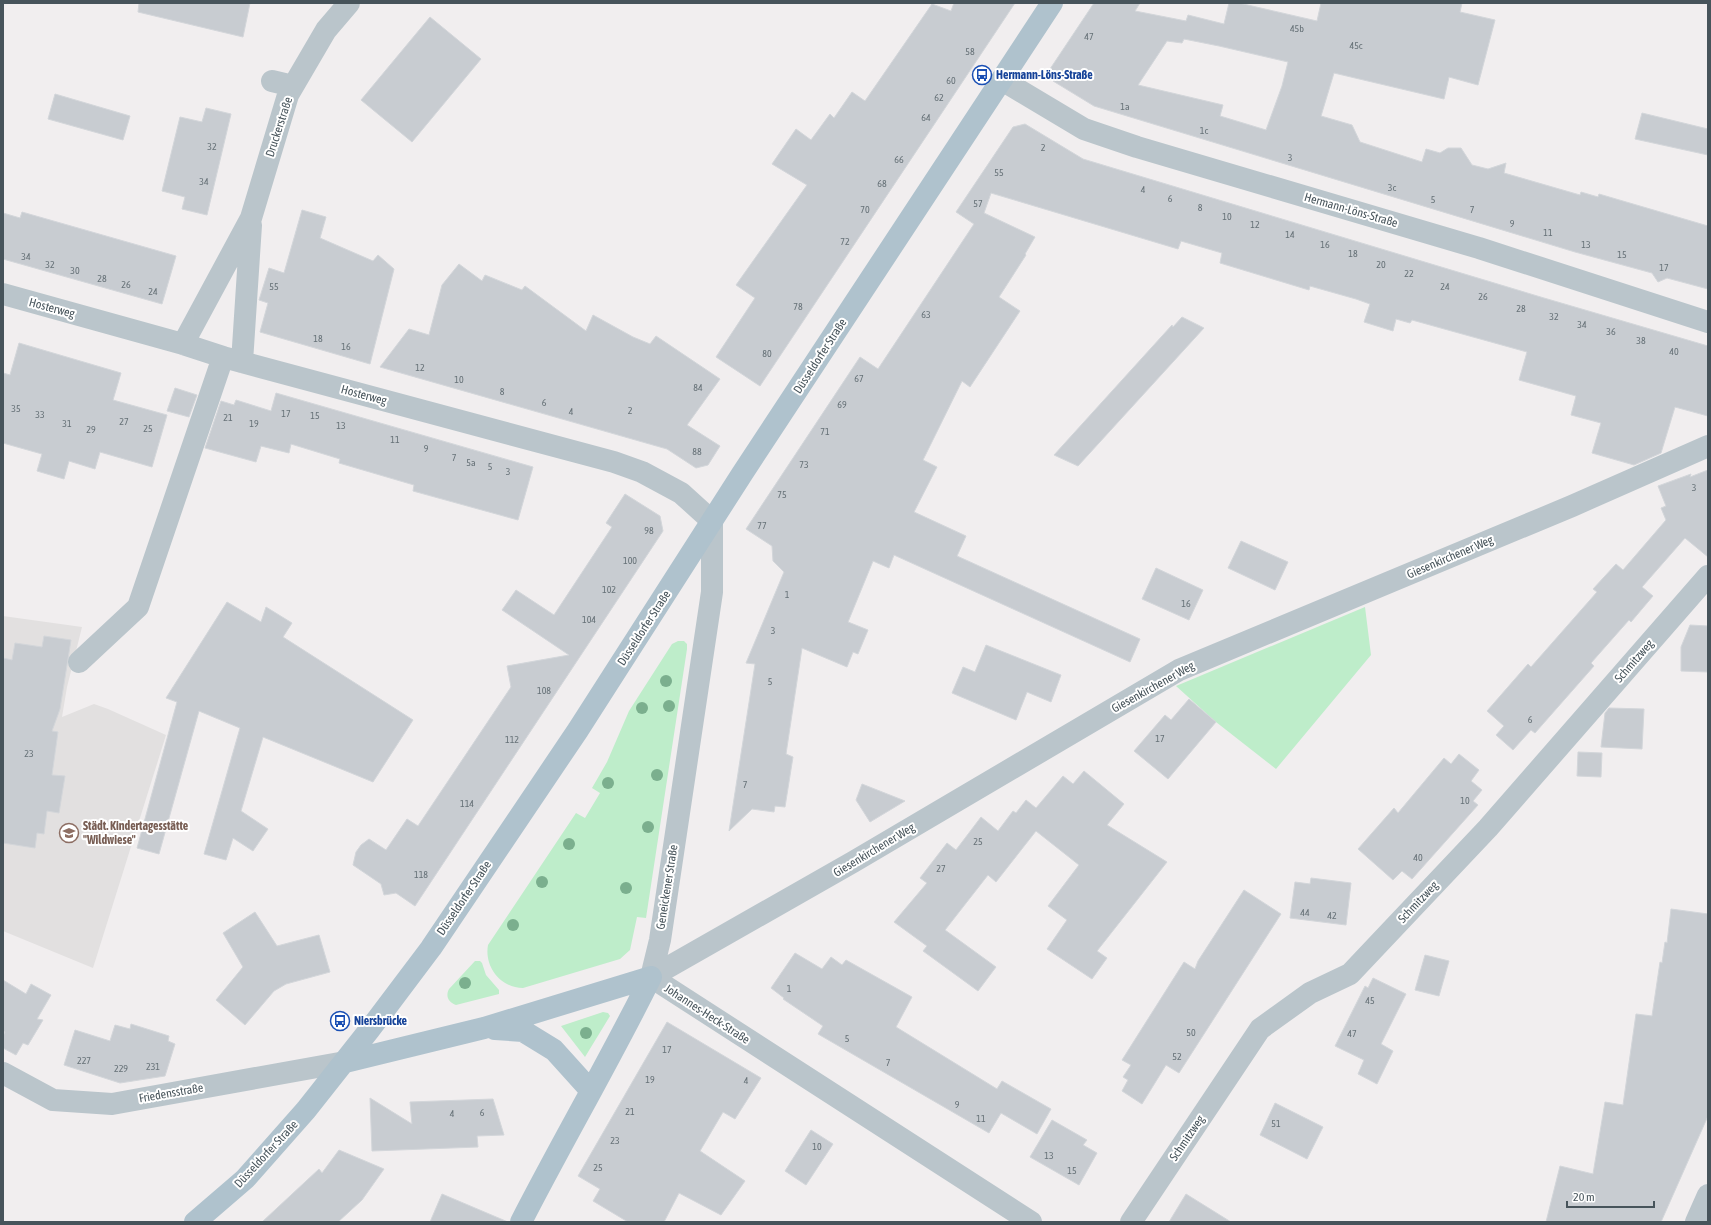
<svg xmlns="http://www.w3.org/2000/svg" width="1711" height="1225" viewBox="0 0 1711 1225" font-family="'Asap Condensed',sans-serif">
	<style>
		.education { fill: #e2e0e0 }
		.green { fill: #beedca }
		.building { fill: #c8ccd1; stroke: #d3d6da; fill-rule: evenodd }
		.lines { fill: none; stroke-linecap: round; stroke-linejoin: round }
		.minor { stroke: #bac5cb; stroke-width: 22 }
		.major { stroke: #afc2cd; stroke-width: 22 }
		.tree { fill: #7baf8e }
		.labels { text-anchor: middle; dominant-baseline: central; stroke-width: 4; stroke-linejoin: round; paint-order: stroke }
		.number-label { font-size: 10px; fill: #677278 }
		.transit-label { font-size: 12px; font-weight: bold; fill: #164399; stroke: #fff; text-anchor: start }
		.street-label { font-size: 12px; fill: #47545b; stroke: #fff }
		.education-label { font-size: 12px; font-weight: bold; fill: #785e54; stroke: #fff; text-anchor: start }
	</style>
	<rect width="100%" height="100%" fill="#f1eeef"/>
	<!-- education -->
	<path class="education" d="M3,616l79,11 -15,60 -5,30 32,-13 14,5 58,26 -73,233 -90,-37z"/>
	<!-- green -->
	<path class="green" d="M1365,607l6,48 -95,114 -60,-47 -40,-36z
		M678,641h6l3,3v5l-41,269 -9,-1 -7,33 -10,9 -97,29c-22,0 -39,-21 -35,-43l88,-132 9,5 15,-25 -8,-5 15,-26 22,-51 43,-67z
		M475,961h5l2,2 4,12 13,15v4l-43,11c-7,-3 -11,-8 -7,-16z
		M603,1012l5,1 2,3 -25,41 -24,-31z"/>
	<!-- building -->
	<path class="building" d="M139,3h111l-7,34 -105,-25z
		M954,3h61l-255,383 -44,-29 39,-59 -19,-13 71,-100 -35,-21 24,-35 15,11 19,-26 4,4 18,-26 13,9 67,-97 19,7z
		M1094,3h46l-5,8 51,10 2,-6 36,9 5,-21h10l78,18 4,-18h141l-2,9 35,8 -17,65 -29,-8 -5,22 -110,-26 -13,43 31,9 8,17 62,20 4,-13 14,4 8,-5h13l11,17 16,4 18,-6 -2,10 76,22 1,-3 17,5 1,-3 109,32v63l-41,-11 -9,4 -6,-9 -77,-21 -481,-146 -41,-25 -3,-12zM1184,39l35,7 69,16 -6,24 -16,44 -46,-14 3,-11 -85,-20 29,-44 15,2z
		M430,17l51,42 -69,83 -51,-42z
		M55,94l75,22 -7,24 -75,-21z
		M206,108l25,6 -24,101 -25,-6 3,-12 -23,-6 18,-74 22,5z
		M1642,113l66,16v26l-73,-16z
		M1025,124l58,35 461,139 164,48v70l-33,-9 -14,46 -27,12 -42,-12 9,-30 -30,-8 5,-19 -57,-16 8,-28 -115,-32 -2,3 -14,-4 -3,12 -29,-9 6,-18 -14,-5 -46,-13 -1,4 -89,-27 2,-10 -41,-12 -3,8 -187,-56 -7,20 51,24 -10,17 1,1 -27,42 21,14 -50,76 -8,-6 -39,79 14,7 -23,45 52,24 -9,20 183,83 -10,23 -236,-107 -5,13 -16,-7 -25,61 20,8 -10,24 -5,-2 -6,15 -45,-19 -16,106 7,3 -8,50 -10,-1 -1,6 -22,-3 -23,22 26,-167 -9,-1 38,-91 -11,-11 -1,-15 -26,-17 114,-172 18,12 96,-145 -18,-12 57,-85z
		M302,210l24,7 -6,21 53,23 5,-6 16,14 -24,95 -110,-32 8,-29 -9,-3 10,-32 15,5z
		M22,212l154,44 -14,48 -159,-45v-46l17,5z
		M459,264l23,17 3,-6 37,15 3,-4 61,45 7,-16 40,22 17,7 6,-8 64,43 -33,46 33,21 -12,19 -12,3 -29,-19 -287,-82 29,-38 20,6 13,-50z
		M1182,317l22,11 -126,138 -24,-11 118,-130 1,2z
		M19,343l102,30 -8,27 54,15 -15,52 -52,-15 -5,17 -26,-8 -5,18 -27,-8 5,-17 -39,-11v-70l7,2z
		M175,388l22,7 -8,22 -22,-6z
		M276,393l257,74 -15,53 -105,-29 1,-6 -75,-22 1,-4 -49,-15 -2,9 -28,-7 -5,16 -51,-14 16,-47 13,4 2,-5 35,11z
		M1708,470v87l-23,-19 -43,49 11,9 -22,26 -2,-2 -38,43 3,3 -59,67 -4,-3 -18,20 -17,-15 8,-9 -17,-15 41,-47 3,3 66,-75 -4,-3 23,-25 7,6 43,-50 -5,-12 5,-2 -8,-20 33,-12 -1,3z
		M625,494l35,22 3,15 -248,375 -19,-13 -12,2 -3,-11 -28,-19 3,-13 5,-7 8,-6 17,11 21,-31 11,7 93,-139 -4,-21 62,-11 -67,-45 14,-20 38,25 58,-88 -6,-4z
		M1241,541l47,21 -13,28 -47,-22z
		M1156,568l47,22 -14,30 -47,-21z
		M227,602l34,20 5,-15 26,16 -9,14 130,83 -40,62 -110,-45 -22,74 27,18 -15,22 -20,-13 -7,22 -22,-6 36,-126 -41,-17 -40,143 -22,-6 40,-146 -11,-4z
		M1690,625l18,1v46l-27,-1v-24z
		M44,636l27,4 -11,69 -8,22 6,1 -6,43 13,1 -6,37 -12,-2 -3,23 -7,-1 -2,15 -32,-5v-185l9,2 3,-17 27,4z
		M986,645l75,30 -10,27 -24,-10 -11,28 -64,-27 11,-26 12,5z
		M1189,699l27,23 -48,57 -34,-28 31,-36 6,5z
		M1609,708l35,1 -2,40 -41,-2 4,-34z
		M1578,752l24,1 -1,24 -24,-1z
		M1459,754l20,16 -8,11 11,9 -9,11 5,4 -66,74 -10,-8 -9,9 -35,-31 36,-41 4,5 46,-55 7,6z
		M1084,771l40,33 -17,21 60,37 -70,89 10,7 -15,21 -45,-30 20,-29 -19,-14 31,-41 -43,-34 -40,51 -8,-7 -43,55 51,37 -18,24 -55,-40 4,-5 -33,-24 33,-39 -7,-5 27,-35 9,7 25,-33 17,14 15,-20 3,2 10,-13 10,8 27,-32 10,8z
		M862,784l43,17 -35,21 -14,-22z
		M1311,878l40,5 -5,42 -56,-7 5,-36 15,2z
		M1244,890l37,24 -102,159 -13,-8 -24,39 -20,-13 6,-11 -5,-3 8,-12 -9,-5 62,-98 11,7 3,-8z
		M1671,909l37,5v202l-47,106h-115l14,-56 33,8 12,-72 18,3 13,-91 16,2 8,-54 2,1 3,-21 2,1z
		M255,912l22,34 42,-11 11,37 -44,12 -12,7 -29,34 -29,-25 27,-33 -20,-34z
		M795,953l27,16 9,-12 11,8 4,-5 66,37 -16,30 101,62 5,-8 49,28 -14,25 -36,-21 -12,20 -171,-99 5,-8 -40,-27 1,-1 -13,-10z
		M1425,955l24,6 -10,35 -24,-6z
		M1373,978l33,16 -25,50 12,7 -16,33 -19,-10 6,-14 -29,-14 30,-60 3,2z
		M3,980l23,14 5,-10 20,11 -14,24 6,1 -15,25 -5,-2 -7,12 -13,-7v-12l2,-4 -2,-1z
		M667,1022l94,56 -26,41 -12,-7 -23,39 45,30 -24,34 -42,-22 -15,29h-36l-35,-21 7,-12 -22,-13z
		M131,1024l38,12 -1,5 7,3 -10,32 -45,7 -56,-18 11,-35 35,11 5,-16 15,4z
		M370,1098l42,26 -2,-22 83,-3 11,36 -27,1 1,11 -106,4z
		M1275,1103l48,24 -16,32 -47,-24z
		M1052,1120l35,20 -4,5 14,8 -18,32 -49,-28z
		M811,1130l22,14 -27,41 -21,-14z
		M339,1150l45,19 -22,31 -24,22h-76l57,-53 3,4z
		M442,1194l66,28h-78z
		M1186,1194l45,28h-62z"/>
	<g class="lines">
		<!-- minor -->
		<path class="minor" d="M1002,80l82,49 53,18 342,101 229,74
			M272,81l21,5
			M3,294l180,50 40,13 391,105 28,10 39,21 31,28v71l-52,348 -9,37
			M183,344l68,-126 37,-123 38,-65 23,-27
			M242,362l9,-137
			M79,662l59,-55 85,-250
			M651,977l202,-115 326,-192 393,-164 136,-60
			M651,977l380,245
			M3,1073l50,27 59,4 233,-42
			M1131,1222l129,-193 50,-36 40,-19 138,-146 220,-252
			M1696,1222l12,-27"/>
		<!-- major -->
		<path class="major" d="M495,1029l28,2 31,19 37,41
			M345,1062l139,-34 167,-51
			M195,1222l50,-43 61,-69 64,-81 61,-81 147,-218 164,-256 310,-471
			M521,1222c42,-82 89,-162 130,-245"/>
	</g>
	<!-- trees -->
	<g class="tree">
		<circle cx="666" cy="681" r="6"/>
		<circle cx="669" cy="706" r="6"/>
		<circle cx="642" cy="708" r="6"/>
		<circle cx="657" cy="775" r="6"/>
		<circle cx="608" cy="783" r="6"/>
		<circle cx="648" cy="827" r="6"/>
		<circle cx="569" cy="844" r="6"/>
		<circle cx="542" cy="882" r="6"/>
		<circle cx="626" cy="888" r="6"/>
		<circle cx="513" cy="925" r="6"/>
		<circle cx="465" cy="983" r="6"/>
		<circle cx="586" cy="1033" r="6"/>
	</g>
	<!-- icons -->
	<defs>
		<g id="bus-ring" transform="scale(1)"><circle r="9.5" fill="#fff" stroke="#1a4fb4" stroke-width="1.5"/><path d="M-5-6H5V4H4V6H2V4H-2V6H-4V4H-5ZM-3.5-4V0h7V-4ZM-3.5 1.2v1.5H-2V1.2ZM2 1.2v1.5H3.5V1.2Z" fill="#1a4fb4"/></g>
		<g id="school-ring" transform="scale(1)"><circle r="9.5" fill="#fff" stroke="#8d6e63" stroke-width="1.5"/><path d="M0-5L7-2L0 1L-7-2ZM-4 1L0 2.5L4 1V4Q0 6-4 4Z" fill="#8d6e63"/></g>
	</defs>
	<g fill-rule="evenodd">
		<use href="#bus-ring" x="982" y="75"/>
		<use href="#school-ring" x="69" y="833"/>
		<use href="#bus-ring" x="340" y="1021"/>
	</g>
	<g class="labels">
		<!-- number labels -->
		<g class="number-label">
			<text x="1297" y="28">45b</text>
			<text x="1089" y="36">47</text>
			<text x="1356" y="45">45c</text>
			<text x="970" y="51">58</text>
			<text x="951" y="80">60</text>
			<text x="939" y="97">62</text>
			<text x="1125" y="106">1a</text>
			<text x="926" y="117">64</text>
			<text x="1204" y="130">1c</text>
			<text x="212" y="146">32</text>
			<text x="1043" y="147">2</text>
			<text x="1290" y="157">3</text>
			<text x="899" y="159">66</text>
			<text x="999" y="172">55</text>
			<text x="204" y="181">34</text>
			<text x="882" y="183">68</text>
			<text x="1392" y="187">3c</text>
			<text x="1143" y="189">4</text>
			<text x="1170" y="198">6</text>
			<text x="1433" y="199">5</text>
			<text x="978" y="203">57</text>
			<text x="1200" y="207">8</text>
			<text x="865" y="209">70</text>
			<text x="1472" y="209">7</text>
			<text x="1227" y="216">10</text>
			<text x="1512" y="223">9</text>
			<text x="1255" y="224">12</text>
			<text x="1548" y="232">11</text>
			<text x="1290" y="234">14</text>
			<text x="845" y="241">72</text>
			<text x="1325" y="244">16</text>
			<text x="1586" y="244">13</text>
			<text x="1353" y="253">18</text>
			<text x="1622" y="254">15</text>
			<text x="26" y="256">34</text>
			<text x="50" y="264">32</text>
			<text x="1381" y="264">20</text>
			<text x="1664" y="267">17</text>
			<text x="75" y="270">30</text>
			<text x="1409" y="273">22</text>
			<text x="102" y="278">28</text>
			<text x="126" y="284">26</text>
			<text x="274" y="286">55</text>
			<text x="1445" y="286">24</text>
			<text x="153" y="291">24</text>
			<text x="1483" y="296">26</text>
			<text x="798" y="306">78</text>
			<text x="1521" y="308">28</text>
			<text x="926" y="314">63</text>
			<text x="1554" y="316">32</text>
			<text x="1582" y="324">34</text>
			<text x="1611" y="331">36</text>
			<text x="318" y="338">18</text>
			<text x="1641" y="340">38</text>
			<text x="346" y="346">16</text>
			<text x="1674" y="351">40</text>
			<text x="767" y="353">80</text>
			<text x="420" y="367">12</text>
			<text x="859" y="378">67</text>
			<text x="459" y="379">10</text>
			<text x="698" y="387">84</text>
			<text x="502" y="391">8</text>
			<text x="544" y="402">6</text>
			<text x="842" y="404">69</text>
			<text x="16" y="408">35</text>
			<text x="630" y="410">2</text>
			<text x="571" y="411">4</text>
			<text x="286" y="413">17</text>
			<text x="40" y="414">33</text>
			<text x="315" y="415">15</text>
			<text x="228" y="417">21</text>
			<text x="124" y="421">27</text>
			<text x="67" y="423">31</text>
			<text x="254" y="423">19</text>
			<text x="341" y="425">13</text>
			<text x="148" y="428">25</text>
			<text x="91" y="429">29</text>
			<text x="825" y="431">71</text>
			<text x="395" y="439">11</text>
			<text x="426" y="448">9</text>
			<text x="697" y="451">88</text>
			<text x="454" y="457">7</text>
			<text x="471" y="462">5a</text>
			<text x="804" y="464">73</text>
			<text x="490" y="466">5</text>
			<text x="508" y="471">3</text>
			<text x="1694" y="487">3</text>
			<text x="782" y="494">75</text>
			<text x="762" y="525">77</text>
			<text x="649" y="530">98</text>
			<text x="630" y="560">100</text>
			<text x="609" y="589">102</text>
			<text x="787" y="594">1</text>
			<text x="1186" y="603">16</text>
			<text x="589" y="619">104</text>
			<text x="773" y="630">3</text>
			<text x="770" y="681">5</text>
			<text x="544" y="690">108</text>
			<text x="1530" y="719">6</text>
			<text x="1160" y="738">17</text>
			<text x="512" y="739">112</text>
			<text x="29" y="753">23</text>
			<text x="745" y="784">7</text>
			<text x="1465" y="800">10</text>
			<text x="467" y="803">114</text>
			<text x="978" y="841">25</text>
			<text x="1418" y="857">40</text>
			<text x="941" y="868">27</text>
			<text x="421" y="874">118</text>
			<text x="1305" y="912">44</text>
			<text x="1332" y="915">42</text>
			<text x="789" y="988">1</text>
			<text x="1370" y="1000">45</text>
			<text x="1191" y="1032">50</text>
			<text x="1352" y="1033">47</text>
			<text x="847" y="1038">5</text>
			<text x="667" y="1049">17</text>
			<text x="1177" y="1056">52</text>
			<text x="84" y="1060">227</text>
			<text x="888" y="1062">7</text>
			<text x="153" y="1066">231</text>
			<text x="121" y="1068">229</text>
			<text x="650" y="1079">19</text>
			<text x="746" y="1080">4</text>
			<text x="957" y="1104">9</text>
			<text x="630" y="1111">21</text>
			<text x="482" y="1112">6</text>
			<text x="452" y="1113">4</text>
			<text x="981" y="1118">11</text>
			<text x="1276" y="1123">51</text>
			<text x="615" y="1140">23</text>
			<text x="817" y="1146">10</text>
			<text x="1049" y="1155">13</text>
			<text x="598" y="1167">25</text>
			<text x="1072" y="1170">15</text>
		</g>
		<!-- transit labels -->
		<g class="transit-label">
			<text x="996" y="75">Hermann-Löns-Straße</text>
			<text x="354" y="1021">Niersbrücke</text>
		</g>
		<!-- street labels -->
		<g class="street-label">
			<text transform="translate(279 127) rotate(-72)">Druckerstraße</text>
			<text transform="translate(1351 210) rotate(16)">Hermann-Löns-Straße</text>
			<text transform="translate(52 308) rotate(15)">Hosterweg</text>
			<text transform="translate(820 356) rotate(-57)">Düsseldorfer Straße</text>
			<text transform="translate(364 395) rotate(15)">Hosterweg</text>
			<text transform="translate(1450 557) rotate(-23)">Giesenkirchener Weg</text>
			<text transform="translate(644 628) rotate(-57)">Düsseldorfer Straße</text>
			<text transform="translate(1634 661) rotate(-49)">Schmitzweg</text>
			<text transform="translate(1153 687) rotate(-29)">Giesenkirchener Weg</text>
			<text transform="translate(874 850) rotate(-31)">Giesenkirchener Weg</text>
			<text transform="translate(667 887) rotate(-81)">Geneickener Straße</text>
			<text transform="translate(464 898) rotate(-56)">Düsseldorfer Straße</text>
			<text transform="translate(1418 902) rotate(-47)">Schmitzweg</text>
			<text transform="translate(707 1014) rotate(33)">Johannes-Heck-Straße</text>
			<text transform="translate(171 1093) rotate(-10)">Friedensstraße</text>
			<text transform="translate(1187 1138) rotate(-56)">Schmitzweg</text>
			<text transform="translate(266 1154) rotate(-47)">Düsseldorfer Straße</text>
		</g>
		<!-- education labels -->
		<g class="education-label">
			<text x="83" y="826">Städt. Kindertagesstätte<tspan x="83" dy="14">"Wildwiese"</tspan></text>
		</g>
	</g>
	<!-- border -->
	<rect width="1711" height="1225" fill="none" stroke="#47545b" stroke-width="8"/>
	<!-- scale -->
	<path d="M1567 1201v6h87v-6" fill="none" stroke="#47545b" stroke-width="2"/>
	<text x="1573" y="1201" font-size="12" fill="#47545b" stroke="#ffffff" stroke-width="3" paint-order="stroke">20 m</text>
</svg>
